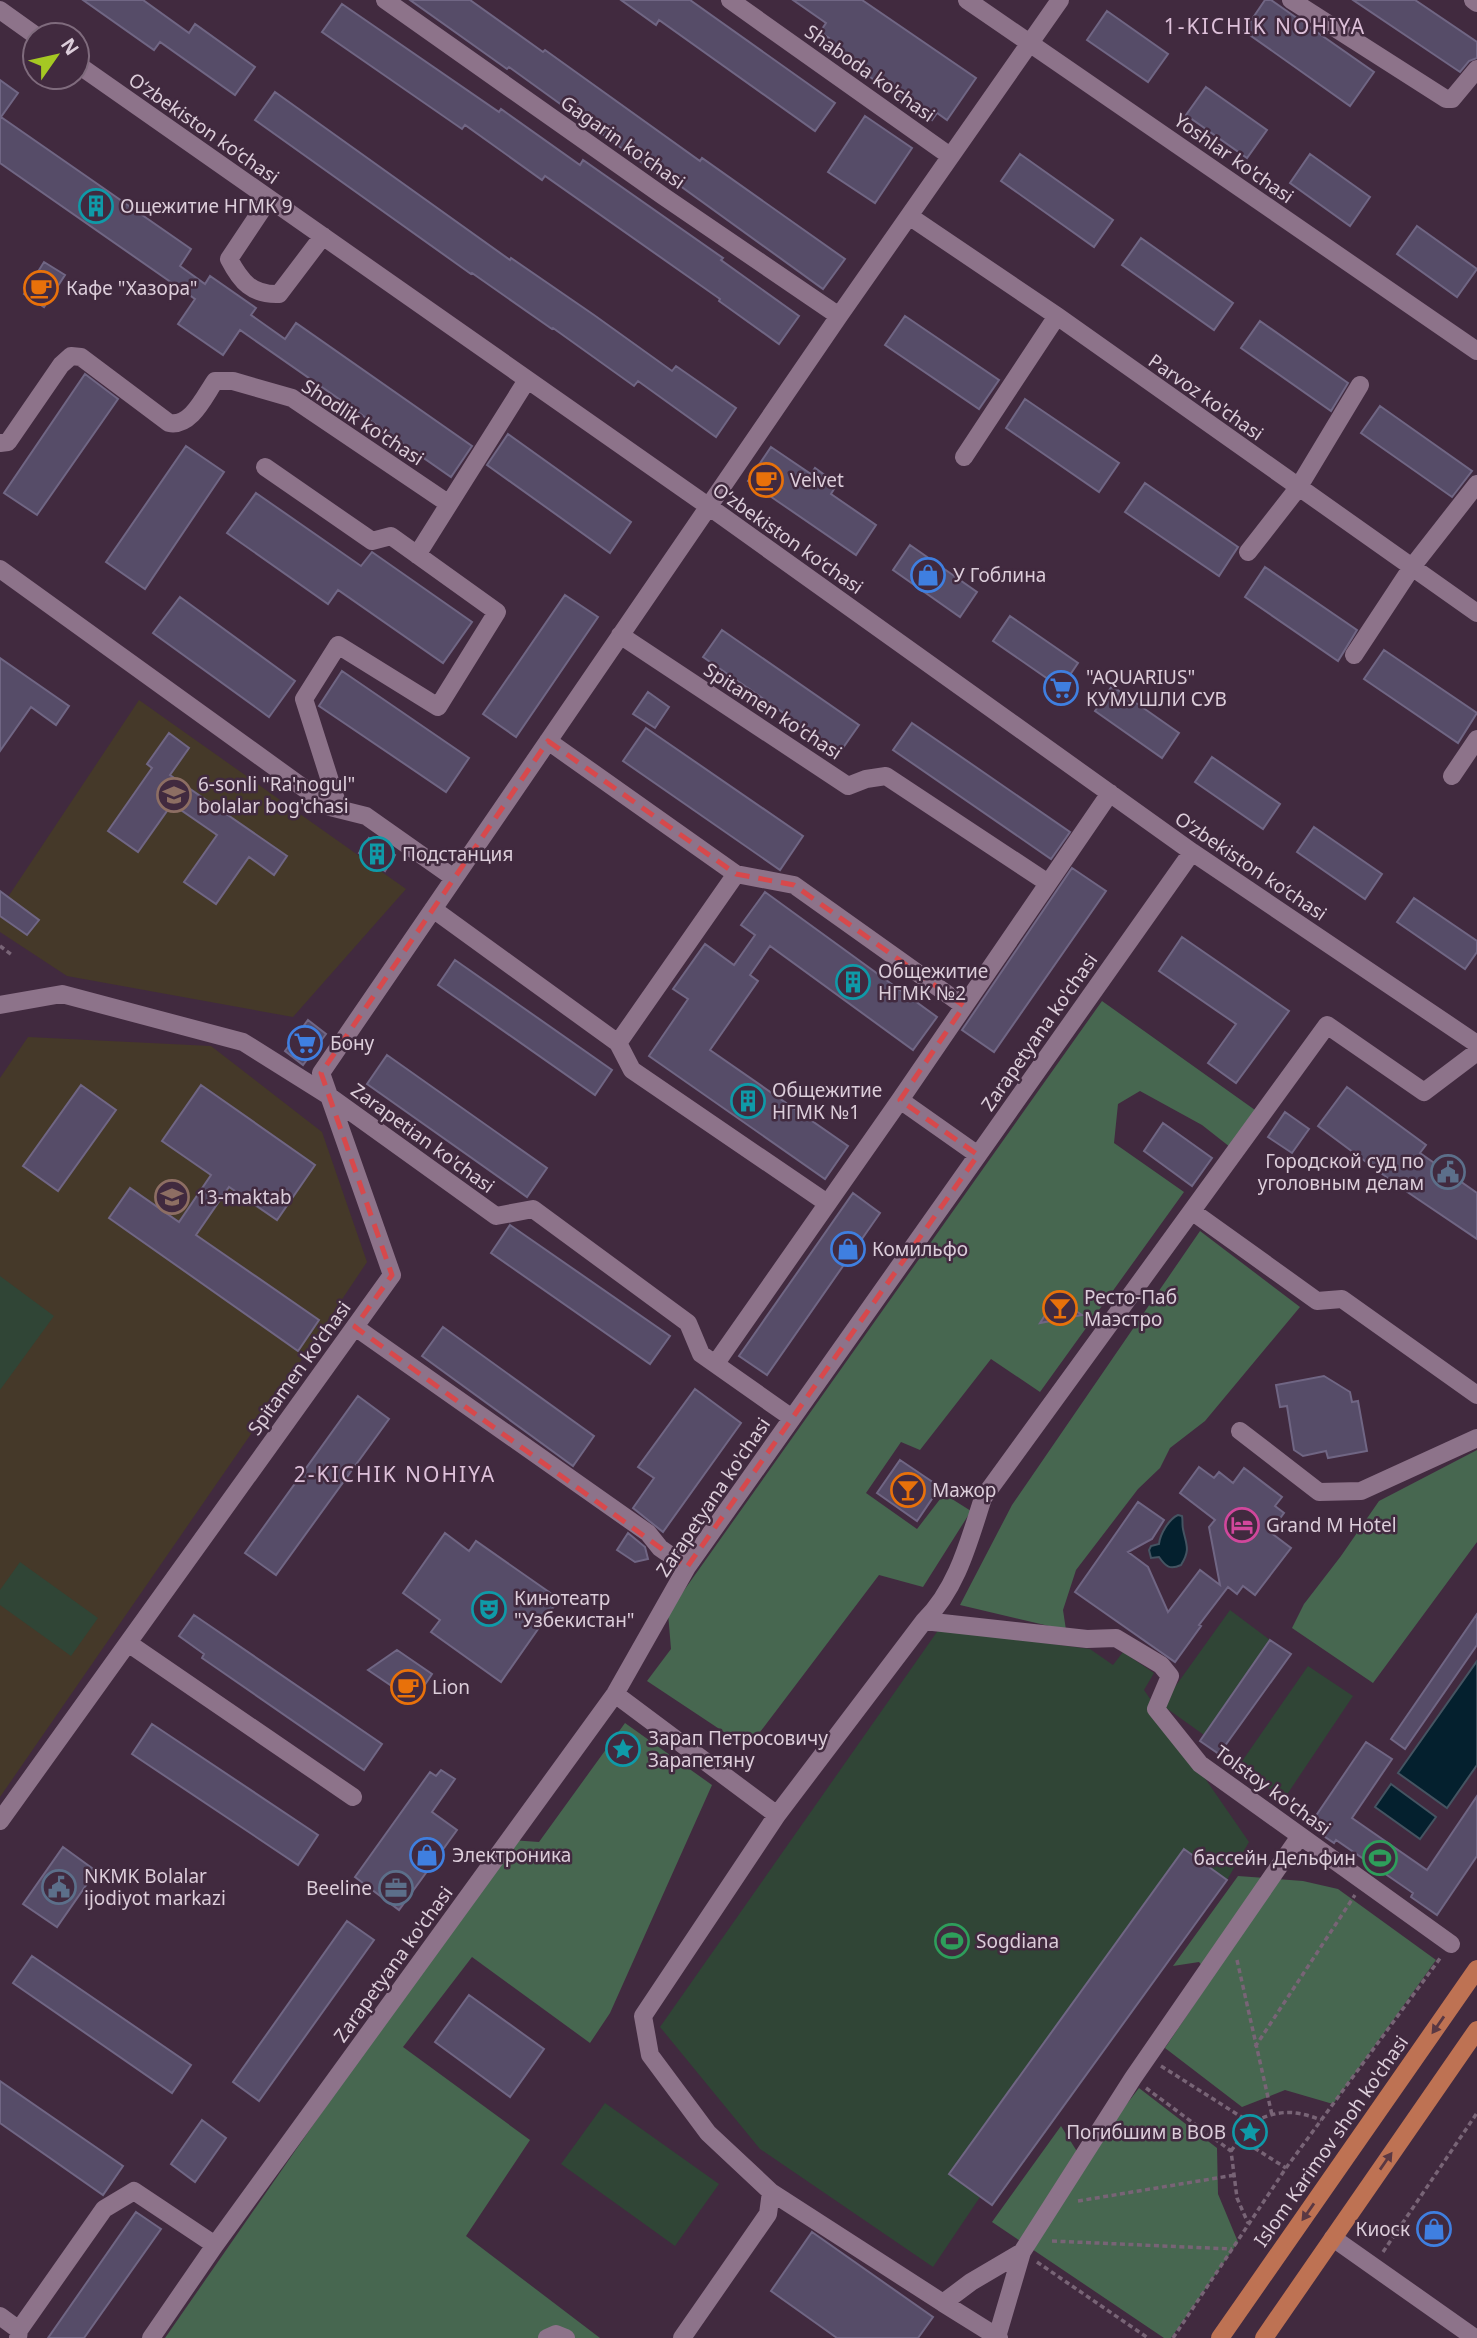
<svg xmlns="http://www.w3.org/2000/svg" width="1477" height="2338" viewBox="0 0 1477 2338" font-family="'Noto Sans',sans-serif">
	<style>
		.education { fill: #453929 }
		.green { fill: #304536 }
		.forest { fill: #476750 }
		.water { fill: #04202e; stroke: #455462; stroke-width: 2 }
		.building { fill: #564c68; stroke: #706684; stroke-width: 2 }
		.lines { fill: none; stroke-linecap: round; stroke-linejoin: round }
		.path { stroke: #786476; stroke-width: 3.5; stroke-dasharray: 5 3.5; stroke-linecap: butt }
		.minor { stroke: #8d738a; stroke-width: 18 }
		.major { stroke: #be7253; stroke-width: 18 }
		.oneway { fill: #5a3843 }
		.marked { fill: none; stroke: #d7494c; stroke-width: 5; stroke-dasharray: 14 9; stroke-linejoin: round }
		.labels { text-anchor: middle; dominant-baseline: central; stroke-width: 5; stroke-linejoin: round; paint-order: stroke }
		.street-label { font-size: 19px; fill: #dccdda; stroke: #412a3f }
		.poi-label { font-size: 19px; fill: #dccdda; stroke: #412a3f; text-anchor: start }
		.neighbourhood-label { font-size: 21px; letter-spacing: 2px; fill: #dec1da; stroke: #412a3f }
	</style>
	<rect width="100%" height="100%" fill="#412a3f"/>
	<!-- education -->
	<path class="education" d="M139,700l267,189 -113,128 -226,-41 -67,-44v-23z
		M28,1037l183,9 111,86 45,130 -87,130 -280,405v-719z"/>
	<!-- green -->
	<path class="green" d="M0,1276l54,40 -54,74z
		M20,1562l78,56 -27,38 -71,-51v-15z
		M1230,1610l40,30 -66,95 -42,-30z
		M939,1629l151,20 23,16 10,-13 31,21 -10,17 105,152 -22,38 -234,325 -13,-8 -47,70 -173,-118 -100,-122z
		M1308,1666l45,30 -69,103 -46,-32z
		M605,2103l114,81 -44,62 -114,-82z"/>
	<!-- forest -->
	<path class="forest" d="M1102,1001l153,109 -25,37 -28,-22 -62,-34 -22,13 -4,39 70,49 -144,200 -49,-33 -71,91 -19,-8 -35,51 51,36 27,-35 27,17 -48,76 -44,-12 -131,173 -101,-67 24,-32 -3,-36z
		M1200,1231l100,76 -95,114 -35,27 -10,20 -22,21 -62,81 -13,40 3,20 -106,-25 52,-100z
		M1477,1450v92l-104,141 -81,-55 12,-24 37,-48 38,-55z
		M625,1723l87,62 -102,228 -20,30 -118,-86 -69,90 127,93 -64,96 134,102h-435l346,-498 28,2z
		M1238,1876l65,5 35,8 98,71 -103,144 -48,-14 -43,17 -77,-59 47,-70 -13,-16 -26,4z
		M1139,2088l78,60 1,46 20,48 -67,96h-7l-172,-116 69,-96 22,35z"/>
	<!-- water -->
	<path class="water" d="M1178,1515l4,1c1,4 0,9 1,13 3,16 8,20 -2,36 -11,5 -15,2 -22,-8l-8,1 -2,-8 2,-4 8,-2c1,-10 10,-25 19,-29z
		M1477,1661v104l-30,43 -49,-35z
		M1391,1784l45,33 -16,22 -45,-32z"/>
	<!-- building -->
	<path class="building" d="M83,0h60l46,33 6,-9 60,43 -20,28 -75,-53 -6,8z
		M410,0h60l73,52 2,-2 155,111 2,-3 143,101 -22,30 -158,-114 -2,3 -154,-111 -2,2z
		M621,0h69l145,103 -20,28 -156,-111 -3,5z
		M793,0h69l114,78 -29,42 -10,-7 -5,7 -108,-75 5,-7 -9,-6 6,-9z
		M1265,0h6l103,72 -24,34 -106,-75z
		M1353,0h62l62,42v16l-8,3 -9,11z
		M342,4l157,108 2,-3 79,56 3,-5 140,98 -2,2 78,56 -20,28 -60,-43 1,-2 -175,-123 -3,4 -77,-55 -3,4 -140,-97z
		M1107,11l61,43 -20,28 -61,-42z
		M0,80l18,13 -17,24 190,132 -11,17 25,18 5,-8 46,32 -5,7 34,24 11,-16 176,123 -21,31 -211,-147 -17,25 -45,-31 17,-25 -195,-136z
		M1206,87l61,43 -20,28 -61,-43z
		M275,92l235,168 1,-2 83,57 78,56 4,-5 60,42 -20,29 -78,-56 -4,5 -81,-58 -1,1 -80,-56 -1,1 -216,-154z
		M865,116l47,32 -37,55 -47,-31z
		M1020,154l93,66 -19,27 -93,-66z
		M1310,154l60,43 -20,29 -60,-43z
		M1417,226l60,43 -20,28 -60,-43z
		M1141,238l92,65 -19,27 -92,-65z
		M44,262l21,13 -21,32 -20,-13z
		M905,316l94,64 -20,29 -94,-64z
		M1260,321l88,62 -17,28 -90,-63z
		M85,374l33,25 -81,116 -33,-22z
		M1025,399l94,64 -20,29 -93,-64z
		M1380,406l92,65 -20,26 -91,-64z
		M508,434l123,88 -21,31 -123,-88z
		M186,446l38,26 -79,117 -39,-27z
		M771,447l40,27 4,-6 22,16 -6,10 45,31 -20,30 -108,-74z
		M1145,483l93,64 -19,29 -94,-64z
		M256,493l105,73 11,-14 100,70 -29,41 -105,-73 -10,14 -101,-71z
		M910,545l67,47 -17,25 -67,-47z
		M1265,567l92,63 -19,31 -93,-64z
		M565,595l33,22 -82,120 -33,-23z
		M180,597l115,84 -26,36 -116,-84z
		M1010,616l68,47 -17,25 -68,-47z
		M722,630l137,95 -19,27 -137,-95z
		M1384,650l93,63 -19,30 -94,-64z
		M0,658l69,48 -13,19 -25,-18 -31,44z
		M342,671l127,87 -23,34 -127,-86z
		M1112,686l67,47 -17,25 -67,-47z
		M648,692l21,15 -14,21 -22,-14z
		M912,723l158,109 -19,27 -158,-109z
		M646,728l157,108 -23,34 -157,-109z
		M169,733l20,15 -19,27 117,81 -13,19 -25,-18 -33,47 -32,-22 33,-47 -45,-31 -34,48 -30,-21 44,-63 -5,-4z
		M1212,757l68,47 -17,25 -68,-47z
		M1314,827l68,47 -17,25 -68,-47z
		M369,838l26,17 -10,16 -26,-18z
		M1072,868l34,23 -112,161 -32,-22z
		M0,891l39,29 -12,15 -27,-19z
		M765,892l172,125 -24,33 -143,-104 -20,29 8,6 -48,69 138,96 -23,33 -176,-123 39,-57 -15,-10 32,-45 29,21 21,-30 -14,-10z
		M1414,898l63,43v11l-12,17 -68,-47z
		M1182,937l107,74 -53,72 -28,-20 28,-39 -77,-53z
		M455,960l157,110 -17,25 -157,-110z
		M308,1020l18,14 -23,31 -18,-14z
		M387,1055l160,113 -20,29 -160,-113z
		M81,1085l35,25 -58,81 -35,-25z
		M201,1085l114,80 -38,55 -48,-33 -33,48 123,85 -21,31 -189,-133 21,-30 49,34 32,-47 -49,-34z
		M1347,1087l79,58 -6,8 57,40v46l-80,-54 -79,-59z
		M1285,1112l24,17 -17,24 -24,-16z
		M1163,1123l49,35 -20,28 -48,-35z
		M853,1193l27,20 -113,162 -28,-19z
		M510,1225l160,111 -20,28 -159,-111z
		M1056,1298l26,17 -42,8z
		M443,1327l151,109 -21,30 -151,-110z
		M1324,1376l26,16 2,10 6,-1 9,50 -39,7 -2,-7 -23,5 -9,-6 -7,-44 -7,1 -4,-22z
		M695,1389l46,34 -78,109 -30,-24 21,-30 -16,-11z
		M358,1396l31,23 -113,156 -31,-22z
		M900,1460l40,27 -23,34 -40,-28z
		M1199,1467l15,11 5,-6 14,11 11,-15 38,29 -7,9 9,7 -14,19 21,16 -36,47 -12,-9 -6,8 -9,-7 -29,38 2,1 -26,36 -100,-70 63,-90 26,18 -12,19 -24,13 20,15 20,45 32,-42 20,15 -11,-58 6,-7 -35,-27z
		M445,1533l24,18 7,-10 83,58 -58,83 -70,-50 9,-12 -37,-27z
		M628,1533l17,14 3,12 -13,3 -18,-12z
		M1477,1614v31l-72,104 -14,-10z
		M194,1615l188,129 -18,26 -162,-112 2,-4 -25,-18z
		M1270,1640l21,14 -72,100 -19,-13z
		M397,1650l35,24 -18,27 -46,-31z
		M152,1724l166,111 -20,30 -166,-111z
		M1366,1742l26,17 -40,59 75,52 50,-74v60l-40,59 -26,-18 2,-4 -77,-53 -2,3 -25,-17z
		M441,1770l14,9 -23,33 25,18 -58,80 -44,-33 75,-105 6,4z
		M63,1847l33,24 -39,56 -34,-23z
		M1184,1849l43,31 -235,325 -43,-31z
		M347,1921l27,19 -115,161 -26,-19z
		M32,1956l159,109 -19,28 -159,-110z
		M469,1995l75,54 -34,48 -75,-55z
		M0,2081l123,85 -20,29 -103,-72z
		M202,2120l24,18 -31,44 -24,-18z
		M136,2212l25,17 -77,109h-36z
		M812,2232l121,85 -15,21h-81l-66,-47z"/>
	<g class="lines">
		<!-- path -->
		<path class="path" d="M0,946l12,9
			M1237,1960l35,155
			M1255,2047l100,-152
			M1161,2066l90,57c27,-13 42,-14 70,-3
			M1146,2088l85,63 6,47 11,25
			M1240,2139l46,29
			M1231,2151l20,-28
			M1078,2201l157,-26
			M1052,2241l180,8
			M1383,2252l94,-139
			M1037,2262l111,76
			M1173,2338l113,-170 155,-211"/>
		<!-- minor -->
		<path class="minor" d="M385,0l278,196 176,120
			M730,0l220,156
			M967,0l510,351
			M1291,0l155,99h6l25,-30
			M1473,0l4,3
			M0,10l35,25
			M77,64l631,442 484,346 285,192
			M269,199l-40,60c12,23 23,36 50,35l44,-58
			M909,216l148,100 420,297
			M0,443l8,-1 53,-77 10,-9 10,1 88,66c22,4 35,-26 46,-42h18l59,17 157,106
			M964,457l93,-141
			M265,467l107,74 19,-5 106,76 -59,95 -100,-62 -34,54 35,110
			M1248,552l50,-64 62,-103
			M417,555l110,-175
			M0,569l330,238 36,9 88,62
			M620,635l228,151 18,-7 20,-3 162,107
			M1354,655l58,-88 65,-83
			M548,741l188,133 58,11 170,121
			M1452,776l25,-37
			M433,909l185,134 14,27 195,133
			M0,1005l62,-11 181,48 86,54 167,120 37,-7 155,114 13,31 91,64
			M618,1043l118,-169
			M900,1100l78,55
			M1193,1212l124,89 25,-2 135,96
			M355,1327l293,206 12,15 27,19
			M716,1363l184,-263 210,-307
			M1240,1431l79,61 42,-1 116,-53
			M924,1621l163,18 29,-1 45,27 9,11 -14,33 44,55 251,180
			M128,1643l225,154
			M615,1694l162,121 -134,201 7,39 58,78 63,59 -3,22 -86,124
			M777,1815l147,-194c33,-32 45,-80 59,-123l344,-473 97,67 53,-40
			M0,1821l392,-546 -71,-202 518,-757 221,-316
			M771,2192l172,111 28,-21 51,-30
			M1333,2238l142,100
			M943,2303l56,35
			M0,2316l19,14
			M997,2337l25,-85 111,-174 167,-242
			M18,2338l1,-8 85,-121 30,-18 81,54
			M151,2338l64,-93 400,-551 72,-127 505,-715
			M547,2338l9,-4 10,4"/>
		<!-- major -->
		<path class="major" d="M1220,2338l257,-369
			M1264,2338l213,-308"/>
	</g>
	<!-- one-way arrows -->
	<defs><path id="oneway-solid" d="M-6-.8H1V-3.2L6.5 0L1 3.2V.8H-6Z" transform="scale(1.75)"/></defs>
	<g class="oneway">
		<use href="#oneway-solid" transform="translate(1438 2025) rotate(125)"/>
		<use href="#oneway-solid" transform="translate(1386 2161) rotate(-55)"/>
		<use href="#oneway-solid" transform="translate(1308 2212) rotate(125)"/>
	</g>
	<!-- marked area -->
	<path class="marked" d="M548,741l188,133 58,11 170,121 -64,94 78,55 -291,412 -332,-240 37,-52 -71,-202z"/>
	<!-- icons -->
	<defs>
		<g id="building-ring" transform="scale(1.75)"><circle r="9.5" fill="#412a3f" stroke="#0f9aa8" stroke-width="1.5"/><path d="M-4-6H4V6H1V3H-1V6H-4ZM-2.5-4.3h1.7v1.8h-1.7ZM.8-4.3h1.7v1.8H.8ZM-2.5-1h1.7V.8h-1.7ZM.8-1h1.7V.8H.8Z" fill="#0f9aa8"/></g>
		<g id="cafe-ring" transform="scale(1.75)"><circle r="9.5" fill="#412a3f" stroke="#e8710a" stroke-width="1.5"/><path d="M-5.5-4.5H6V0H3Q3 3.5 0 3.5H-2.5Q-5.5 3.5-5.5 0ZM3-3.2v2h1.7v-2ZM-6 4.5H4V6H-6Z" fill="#e8710a"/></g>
		<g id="shop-ring" transform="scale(1.75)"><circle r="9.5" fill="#412a3f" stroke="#3f7fe0" stroke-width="1.5"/><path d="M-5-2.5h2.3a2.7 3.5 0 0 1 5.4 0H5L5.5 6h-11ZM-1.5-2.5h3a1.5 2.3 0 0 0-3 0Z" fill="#3f7fe0"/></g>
		<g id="supermarket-ring" transform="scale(1.75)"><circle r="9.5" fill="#412a3f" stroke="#3f7fe0" stroke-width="1.5"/><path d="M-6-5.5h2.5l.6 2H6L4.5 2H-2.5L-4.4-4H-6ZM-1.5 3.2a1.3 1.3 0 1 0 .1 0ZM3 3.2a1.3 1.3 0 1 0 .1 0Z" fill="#3f7fe0"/></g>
		<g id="school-ring" transform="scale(1.75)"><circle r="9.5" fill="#412a3f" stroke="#8d6e63" stroke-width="1.5"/><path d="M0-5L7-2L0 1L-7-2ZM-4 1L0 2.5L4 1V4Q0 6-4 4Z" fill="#8d6e63"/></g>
		<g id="civic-ring" transform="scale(1.75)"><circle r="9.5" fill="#412a3f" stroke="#5c6f8a" stroke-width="1.5"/><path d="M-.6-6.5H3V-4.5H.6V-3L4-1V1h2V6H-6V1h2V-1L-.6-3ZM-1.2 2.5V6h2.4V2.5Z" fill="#5c6f8a"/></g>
		<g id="bar-ring" transform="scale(1.75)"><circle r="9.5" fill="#412a3f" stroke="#e8710a" stroke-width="1.5"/><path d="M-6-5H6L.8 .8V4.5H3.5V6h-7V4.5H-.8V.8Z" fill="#e8710a"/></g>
		<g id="hotel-ring" transform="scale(1.75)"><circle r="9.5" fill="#412a3f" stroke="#d1479c" stroke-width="1.5"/><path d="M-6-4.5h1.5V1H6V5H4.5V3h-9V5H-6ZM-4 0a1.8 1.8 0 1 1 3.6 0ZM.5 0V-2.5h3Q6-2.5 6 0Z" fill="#d1479c"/></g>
		<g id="theatre-ring" transform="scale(1.75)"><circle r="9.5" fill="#412a3f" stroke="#0f9aa8" stroke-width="1.5"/><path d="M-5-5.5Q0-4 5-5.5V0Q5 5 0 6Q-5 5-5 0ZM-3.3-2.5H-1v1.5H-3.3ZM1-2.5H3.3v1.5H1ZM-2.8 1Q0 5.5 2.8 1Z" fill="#0f9aa8"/></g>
		<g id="sight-ring" transform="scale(1.75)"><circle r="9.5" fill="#412a3f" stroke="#0f9aa8" stroke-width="1.5"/><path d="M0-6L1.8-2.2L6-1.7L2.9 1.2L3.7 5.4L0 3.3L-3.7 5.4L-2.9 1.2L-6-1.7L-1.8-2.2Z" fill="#0f9aa8"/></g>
		<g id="stadium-ring" transform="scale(1.75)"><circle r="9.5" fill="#412a3f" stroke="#2e9e5b" stroke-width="1.5"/><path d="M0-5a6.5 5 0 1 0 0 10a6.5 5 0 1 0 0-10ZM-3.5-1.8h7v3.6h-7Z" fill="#2e9e5b"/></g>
		<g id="office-ring" transform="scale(1.75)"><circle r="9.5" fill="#412a3f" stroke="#5c6f8a" stroke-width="1.5"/><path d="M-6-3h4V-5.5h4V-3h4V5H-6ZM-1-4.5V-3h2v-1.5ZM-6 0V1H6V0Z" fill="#5c6f8a"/></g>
	</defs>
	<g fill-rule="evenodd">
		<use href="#building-ring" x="96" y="206"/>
		<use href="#cafe-ring" x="41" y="288"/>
		<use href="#cafe-ring" x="766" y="480"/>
		<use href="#shop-ring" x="928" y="575"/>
		<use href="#supermarket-ring" x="1061" y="688"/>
		<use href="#school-ring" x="174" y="795"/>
		<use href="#building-ring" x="377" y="854"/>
		<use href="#building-ring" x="853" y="982"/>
		<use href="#supermarket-ring" x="305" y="1043"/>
		<use href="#building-ring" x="748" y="1101"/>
		<use href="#civic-ring" x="1448" y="1172"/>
		<use href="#school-ring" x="172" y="1197"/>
		<use href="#shop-ring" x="848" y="1249"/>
		<use href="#bar-ring" x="1060" y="1308"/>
		<use href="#bar-ring" x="908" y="1490"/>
		<use href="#hotel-ring" x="1242" y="1525"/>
		<use href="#theatre-ring" x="489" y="1609"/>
		<use href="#cafe-ring" x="408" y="1687"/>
		<use href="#sight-ring" x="623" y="1749"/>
		<use href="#shop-ring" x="427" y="1855"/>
		<use href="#stadium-ring" x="1380" y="1858"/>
		<use href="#civic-ring" x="59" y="1887"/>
		<use href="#office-ring" x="396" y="1888"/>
		<use href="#stadium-ring" x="952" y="1941"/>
		<use href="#sight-ring" x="1250" y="2132"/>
		<use href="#shop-ring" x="1434" y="2229"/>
	</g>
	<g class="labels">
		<!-- street labels -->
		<g class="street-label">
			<text transform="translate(870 73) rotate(35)">Shaboda ko'chasi</text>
			<text transform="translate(204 128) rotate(35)">O‘zbekiston ko‘chasi</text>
			<text transform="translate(623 142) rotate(35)">Gagarin ko'chasi</text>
			<text transform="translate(1234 158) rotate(35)">Yoshlar ko'chasi</text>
			<text transform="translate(1206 397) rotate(35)">Parvoz ko'chasi</text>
			<text transform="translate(363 422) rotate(33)">Shodlik ko'chasi</text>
			<text transform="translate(788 538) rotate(35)">O‘zbekiston ko‘chasi</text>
			<text transform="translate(773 711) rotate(33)">Spitamen ko'chasi</text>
			<text transform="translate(1251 866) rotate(34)">O‘zbekiston ko‘chasi</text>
			<text transform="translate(1039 1032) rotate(-55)">Zarapetyana ko'chasi</text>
			<text transform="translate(423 1138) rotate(36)">Zarapetian ko'chasi</text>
			<text transform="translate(299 1368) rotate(-54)">Spitamen ko'chasi</text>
			<text transform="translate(713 1497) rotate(-56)">Zarapetyana ko'chasi</text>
			<text transform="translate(1273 1790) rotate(36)">Tolstoy ko'chasi</text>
			<text transform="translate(393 1964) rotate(-54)">Zarapetyana ko'chasi</text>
			<text transform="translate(1331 2141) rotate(-55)">Islom Karimov shoh ko'chasi</text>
		</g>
		<!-- poi labels -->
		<g class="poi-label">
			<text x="120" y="206">Ощежитие НГМК 9</text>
			<text x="66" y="288">Кафе "Хазора"</text>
			<text x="790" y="480">Velvet</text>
			<text x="953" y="575">У Гоблина</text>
			<text x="1086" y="677">"AQUARIUS"<tspan x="1086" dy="22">КУМУШЛИ СУВ</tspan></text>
			<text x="198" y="784">6-sonli "Ra'nogul"<tspan x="198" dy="22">bolalar bog'chasi</tspan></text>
			<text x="402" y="854">Подстанция</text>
			<text x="878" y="971">Общежитие<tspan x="878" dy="22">НГМК №2</tspan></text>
			<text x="330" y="1043">Бону</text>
			<text x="772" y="1090">Общежитие<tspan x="772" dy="22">НГМК №1</tspan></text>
			<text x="1424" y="1161" text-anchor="end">Городской суд по<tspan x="1424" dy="22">уголовным делам</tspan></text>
			<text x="196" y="1197">13-maktab</text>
			<text x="872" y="1249">Комильфо</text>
			<text x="1084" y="1297">Ресто-Паб<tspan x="1084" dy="22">Маэстро</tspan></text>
			<text x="932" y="1490">Мажор</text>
			<text x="1266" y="1525">Grand M Hotel</text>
			<text x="514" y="1598">Кинотеатр<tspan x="514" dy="22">"Узбекистан"</tspan></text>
			<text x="432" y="1687">Lion</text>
			<text x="648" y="1738">Зарап Петросовичу<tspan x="648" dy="22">Зарапетяну</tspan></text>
			<text x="452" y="1855">Электроника</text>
			<text x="1356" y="1858" text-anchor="end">бассейн Дельфин</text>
			<text x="84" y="1876">NKMK Bolalar<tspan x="84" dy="22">ijodiyot markazi</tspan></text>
			<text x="372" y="1888" text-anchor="end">Beeline</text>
			<text x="976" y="1941">Sogdiana</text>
			<text x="1226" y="2132" text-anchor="end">Погибшим в ВОВ</text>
			<text x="1410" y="2229" text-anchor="end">Киоск</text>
		</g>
		<!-- neighbourhood labels -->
		<g class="neighbourhood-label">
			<text x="1265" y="26">1-KICHIK NOHIYA</text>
			<text x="395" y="1474">2-KICHIK NOHIYA</text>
		</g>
	</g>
	<!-- north arrow -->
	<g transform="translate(56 56) rotate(56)"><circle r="33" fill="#412a3f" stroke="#7f6b7d" stroke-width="2"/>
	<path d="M0-5L12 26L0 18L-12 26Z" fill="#a5c823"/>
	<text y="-10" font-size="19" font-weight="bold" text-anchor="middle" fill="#dccdda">N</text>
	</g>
</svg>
